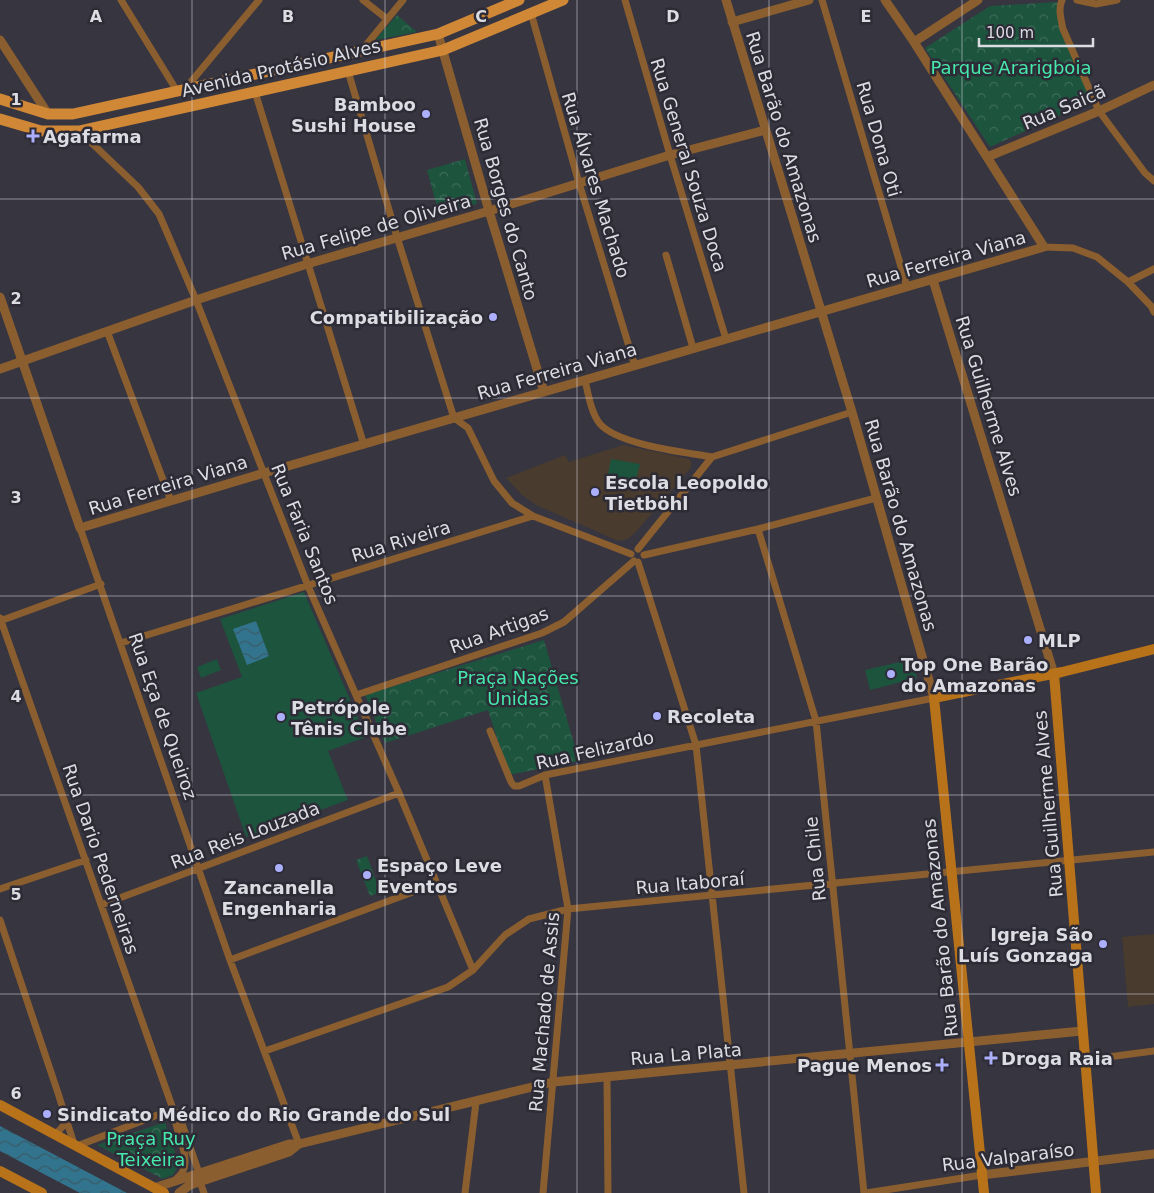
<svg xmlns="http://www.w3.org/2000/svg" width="1154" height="1193" viewBox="0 0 1154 1193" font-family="'DejaVu Sans',sans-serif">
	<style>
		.education { fill: #493b2d }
		.green { fill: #1d543e }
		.forest { fill: url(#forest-crowns) }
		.water { fill: url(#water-waves) }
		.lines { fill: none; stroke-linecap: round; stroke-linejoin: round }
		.minor { stroke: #8a5e2f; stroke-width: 7 }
		.tertiary { stroke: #8a5e2f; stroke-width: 9 }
		.secondary { stroke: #b8721a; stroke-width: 10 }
		.primary { stroke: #d08837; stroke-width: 11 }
		.grid { fill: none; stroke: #dcdce3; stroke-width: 1; stroke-opacity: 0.55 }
		.poi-dot { fill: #acaffb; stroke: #2c2b36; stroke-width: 2 }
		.labels { text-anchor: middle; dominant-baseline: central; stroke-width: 5; stroke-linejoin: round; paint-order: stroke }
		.park-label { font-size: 18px; fill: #46e9ac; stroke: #2c2b36 }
		.street-label { font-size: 18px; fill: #dcdce3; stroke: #2c2b36 }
		.poi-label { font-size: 18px; font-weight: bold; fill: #dcdce3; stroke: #2c2b36; text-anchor: start }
		.grid-label { font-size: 16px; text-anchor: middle; font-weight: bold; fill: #dcdce3; stroke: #2c2b36; stroke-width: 5; stroke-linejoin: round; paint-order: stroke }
	</style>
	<defs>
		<pattern id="forest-crowns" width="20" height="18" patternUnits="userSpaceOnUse" patternTransform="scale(1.25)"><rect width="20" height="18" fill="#1d543e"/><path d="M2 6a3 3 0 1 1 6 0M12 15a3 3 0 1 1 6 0" fill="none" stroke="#3d6c5a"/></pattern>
		<pattern id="water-waves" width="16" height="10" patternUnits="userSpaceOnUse" patternTransform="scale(1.25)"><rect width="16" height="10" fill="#32748d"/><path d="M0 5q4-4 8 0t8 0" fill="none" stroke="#3a5b68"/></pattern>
	</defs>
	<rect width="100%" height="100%" fill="#363540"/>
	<!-- education -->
	<path class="education" d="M623,445l62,13 4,1 3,4 -2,6 -54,63 -7,6 -7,3 -6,-1 -80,-35 -14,-10 -16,-17 59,-23 4,7z
		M1154,934v70l-26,3 -6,-70z"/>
	<!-- green -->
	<path class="green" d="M611,459l29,5 -5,20 -28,-5z
		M304,592l62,145 -38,14 20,49 -102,37 -50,-144 46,-16 -22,-58z
		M217,659l4,11 -20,8 -4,-11z
		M913,659l4,19 -47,12 -5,-20z"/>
	<!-- forest -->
	<path class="forest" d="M1058,2v18l36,80 -104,47 -65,-99 65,-42z
		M397,15l20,17 -42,8z
		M465,159l12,45 -38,10 -12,-44z
		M544,640l35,121 -70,14 -21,-65 -103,33 -20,-48z
		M367,856l13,36 -10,4 -14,-36z
		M165,1122l14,42 -6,11 -10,4 -66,-34z"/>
	<!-- water -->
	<path class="water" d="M256,621l13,35 -22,9 -14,-36z
		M0,1126l127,67h-47l-80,-42z"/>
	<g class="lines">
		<!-- minor -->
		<path class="minor" d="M121,0l56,91
			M363,0l24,19
			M625,0l45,155 56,184
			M822,0l85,287
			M1062,0c-4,9 -1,19 1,29l36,82 46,62 9,8
			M1077,0l19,4 21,-4
			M531,13l48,170 56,183
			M362,50l41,-50
			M348,71l49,166 57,181 14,10 26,53 18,22 21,13 98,38
			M185,89l74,-89
			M255,92l109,353
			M79,131l59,56 21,27 37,86 112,286 91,207 74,177
			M1044,247l29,1 24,9 31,25 23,24 3,6
			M666,255l27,93
			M1128,282l26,-13
			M107,331l64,170
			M585,380c3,13 6,33 15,44 19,21 84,28 112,33
			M80,528l150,432 69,184
			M758,529l58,192 48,472
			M638,549l74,-92 140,-45
			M644,555l114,-26 118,-31
			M638,562l58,183 48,448
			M0,618l173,491 7,9 19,55
			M0,621l101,-37
			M121,643l412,-127
			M356,695l186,-62 22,-11 70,-61
			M490,731l21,51 3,4h5l26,-11 389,-77
			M0,889l86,-29
			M101,905l298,-112
			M0,920l58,173 16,51
			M230,960l207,-77
			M265,1051l183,-64 25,-17 32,-35 24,-16 39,-10 586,-57
			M1085,1060l69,-9
			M607,1078l1,115
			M174,1112c0,17 17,44 9,59 -2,4 -6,7 -8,9
			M56,1134l8,-9 1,-8
			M77,1146l96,-37
			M200,1182l4,11
			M465,1193l11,-91
			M543,1193l25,-284 -23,-134
			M866,1193l116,-18"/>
		<!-- tertiary -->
		<path class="tertiary" d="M726,0l126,412 82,286
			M732,22l77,-22
			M438,34l51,177 55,181
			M0,40l48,74
			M914,42l64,-42
			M987,157l112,-46 55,-26
			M933,280l121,394
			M0,297l80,231 184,-55 780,-226 -130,-205 -29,-42
			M0,369l196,-69 111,-36 182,-53 181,-56 95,-25
			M982,1175l172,-21
			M154,1188l135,-44h10l254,-62 529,-51
			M179,1193l11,-8 99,-33 10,-8"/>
		<!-- secondary -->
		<path class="secondary" d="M1054,674l42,519
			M0,1105l164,88
			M0,1171l42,22
			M984,1193l-50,-495 128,-26 92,-23"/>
		<!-- primary -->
		<path class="primary" d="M0,99l48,15h25l365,-80 81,-34
			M0,119l41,12h38l364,-81 120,-50"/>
	</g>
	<!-- grid -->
	<path class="grid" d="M192,0v1193M385,0v1193M577,0v1193M769,0v1193M962,0v1193M0,199h1154M0,398h1154M0,596h1154M0,795h1154M0,994h1154"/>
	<!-- markers -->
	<g class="poi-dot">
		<circle cx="426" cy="114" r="5"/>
		<path d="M30.5 128.5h5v5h5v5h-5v5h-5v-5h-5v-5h5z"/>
		<circle cx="493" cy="317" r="5"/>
		<circle cx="595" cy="492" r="5"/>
		<circle cx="1028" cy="640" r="5"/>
		<circle cx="891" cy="674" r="5"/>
		<circle cx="657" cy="716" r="5"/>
		<circle cx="281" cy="717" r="5"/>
		<circle cx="279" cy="868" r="5"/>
		<circle cx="367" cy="875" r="5"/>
		<circle cx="1103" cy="944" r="5"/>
		<path d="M988.5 1050.5h5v5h5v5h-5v5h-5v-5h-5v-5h5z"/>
		<path d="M939.5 1057.5h5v5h5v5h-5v5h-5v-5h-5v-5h5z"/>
		<circle cx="47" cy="1114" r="5"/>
	</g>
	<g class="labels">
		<!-- park labels -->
		<g class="park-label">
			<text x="1011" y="67">Parque Ararigboia</text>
			<text x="518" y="677">Praça Nações<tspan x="518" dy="21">Unidas</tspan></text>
			<text x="151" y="1138">Praça Ruy<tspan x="151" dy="21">Teixeira</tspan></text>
		</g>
		<!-- street labels -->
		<g class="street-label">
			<text transform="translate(281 68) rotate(-13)">Avenida Protásio Alves</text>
			<text transform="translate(1064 107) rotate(-23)">Rua Saicã</text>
			<text transform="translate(784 137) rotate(73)">Rua Barão do Amazonas</text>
			<text transform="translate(879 139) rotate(74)">Rua Dona Oti</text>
			<text transform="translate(689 165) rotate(73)">Rua General Souza Doca</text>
			<text transform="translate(596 185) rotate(73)">Rua Álvares Machado</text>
			<text transform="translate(506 209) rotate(74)">Rua Borges do Canto</text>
			<text transform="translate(376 227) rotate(-16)">Rua Felipe de Oliveira</text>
			<text transform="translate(946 259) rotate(-16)">Rua Ferreira Viana</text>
			<text transform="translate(557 371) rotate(-16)">Rua Ferreira Viana</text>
			<text transform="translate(989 406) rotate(73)">Rua Guilherme Alves</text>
			<text transform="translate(168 485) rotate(-17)">Rua Ferreira Viana</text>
			<text transform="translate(901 525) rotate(74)">Rua Barão do Amazonas</text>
			<text transform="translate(305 534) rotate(68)">Rua Faria Santos</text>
			<text transform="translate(401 541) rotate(-17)">Rua Riveira</text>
			<text transform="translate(499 630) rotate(-20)">Rua Artigas</text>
			<text transform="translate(163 716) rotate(71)">Rua Eça de Queiroz</text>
			<text transform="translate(595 750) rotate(-13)">Rua Felizardo</text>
			<text transform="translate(1048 804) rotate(-95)">Rua Guilherme Alves</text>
			<text transform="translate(245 835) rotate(-21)">Rua Reis Louzada</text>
			<text transform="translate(101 859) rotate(71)">Rua Dario Pederneiras</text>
			<text transform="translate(815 859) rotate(-96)">Rua Chile</text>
			<text transform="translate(690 883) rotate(-5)">Rua Itaboraí</text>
			<text transform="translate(940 928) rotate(-96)">Rua Barão do Amazonas</text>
			<text transform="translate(544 1012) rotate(-85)">Rua Machado de Assis</text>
			<text transform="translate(686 1054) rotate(-5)">Rua La Plata</text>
			<text transform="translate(1008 1157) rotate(-7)">Rua Valparaíso</text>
		</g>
		<!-- poi labels -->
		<g class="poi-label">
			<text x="416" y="104" text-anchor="end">Bamboo<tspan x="416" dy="21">Sushi House</tspan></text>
			<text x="43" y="136">Agafarma</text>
			<text x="483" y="317" text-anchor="end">Compatibilização</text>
			<text x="605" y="482">Escola Leopoldo<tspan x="605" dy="21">Tietböhl</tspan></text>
			<text x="1038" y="640">MLP</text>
			<text x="901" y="664">Top One Barão<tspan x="901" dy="21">do Amazonas</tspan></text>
			<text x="291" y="707">Petrópole<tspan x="291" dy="21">Tênis Clube</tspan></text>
			<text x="667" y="716">Recoleta</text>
			<text x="377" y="865">Espaço Leve<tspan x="377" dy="21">Eventos</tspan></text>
			<text x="279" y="887" text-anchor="middle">Zancanella<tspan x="279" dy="21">Engenharia</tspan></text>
			<text x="1093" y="934" text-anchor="end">Igreja São<tspan x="1093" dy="21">Luís Gonzaga</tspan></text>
			<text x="1001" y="1058">Droga Raia</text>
			<text x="932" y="1065" text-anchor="end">Pague Menos</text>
			<text x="57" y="1114">Sindicato Médico do Rio Grande do Sul</text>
		</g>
	</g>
	<g class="grid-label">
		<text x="96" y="22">A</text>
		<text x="288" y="22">B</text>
		<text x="481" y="22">C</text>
		<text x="673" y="22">D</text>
		<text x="866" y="22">E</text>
		<text x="16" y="105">1</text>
		<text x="16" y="304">2</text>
		<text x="16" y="503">3</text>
		<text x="16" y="702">4</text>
		<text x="16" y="900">5</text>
		<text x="16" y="1099">6</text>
	</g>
	<!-- scale -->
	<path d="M979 38v8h114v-8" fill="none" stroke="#dcdce3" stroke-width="2.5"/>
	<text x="986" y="38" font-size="15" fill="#dcdce3" stroke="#2c2b36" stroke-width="4" paint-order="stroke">100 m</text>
</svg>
